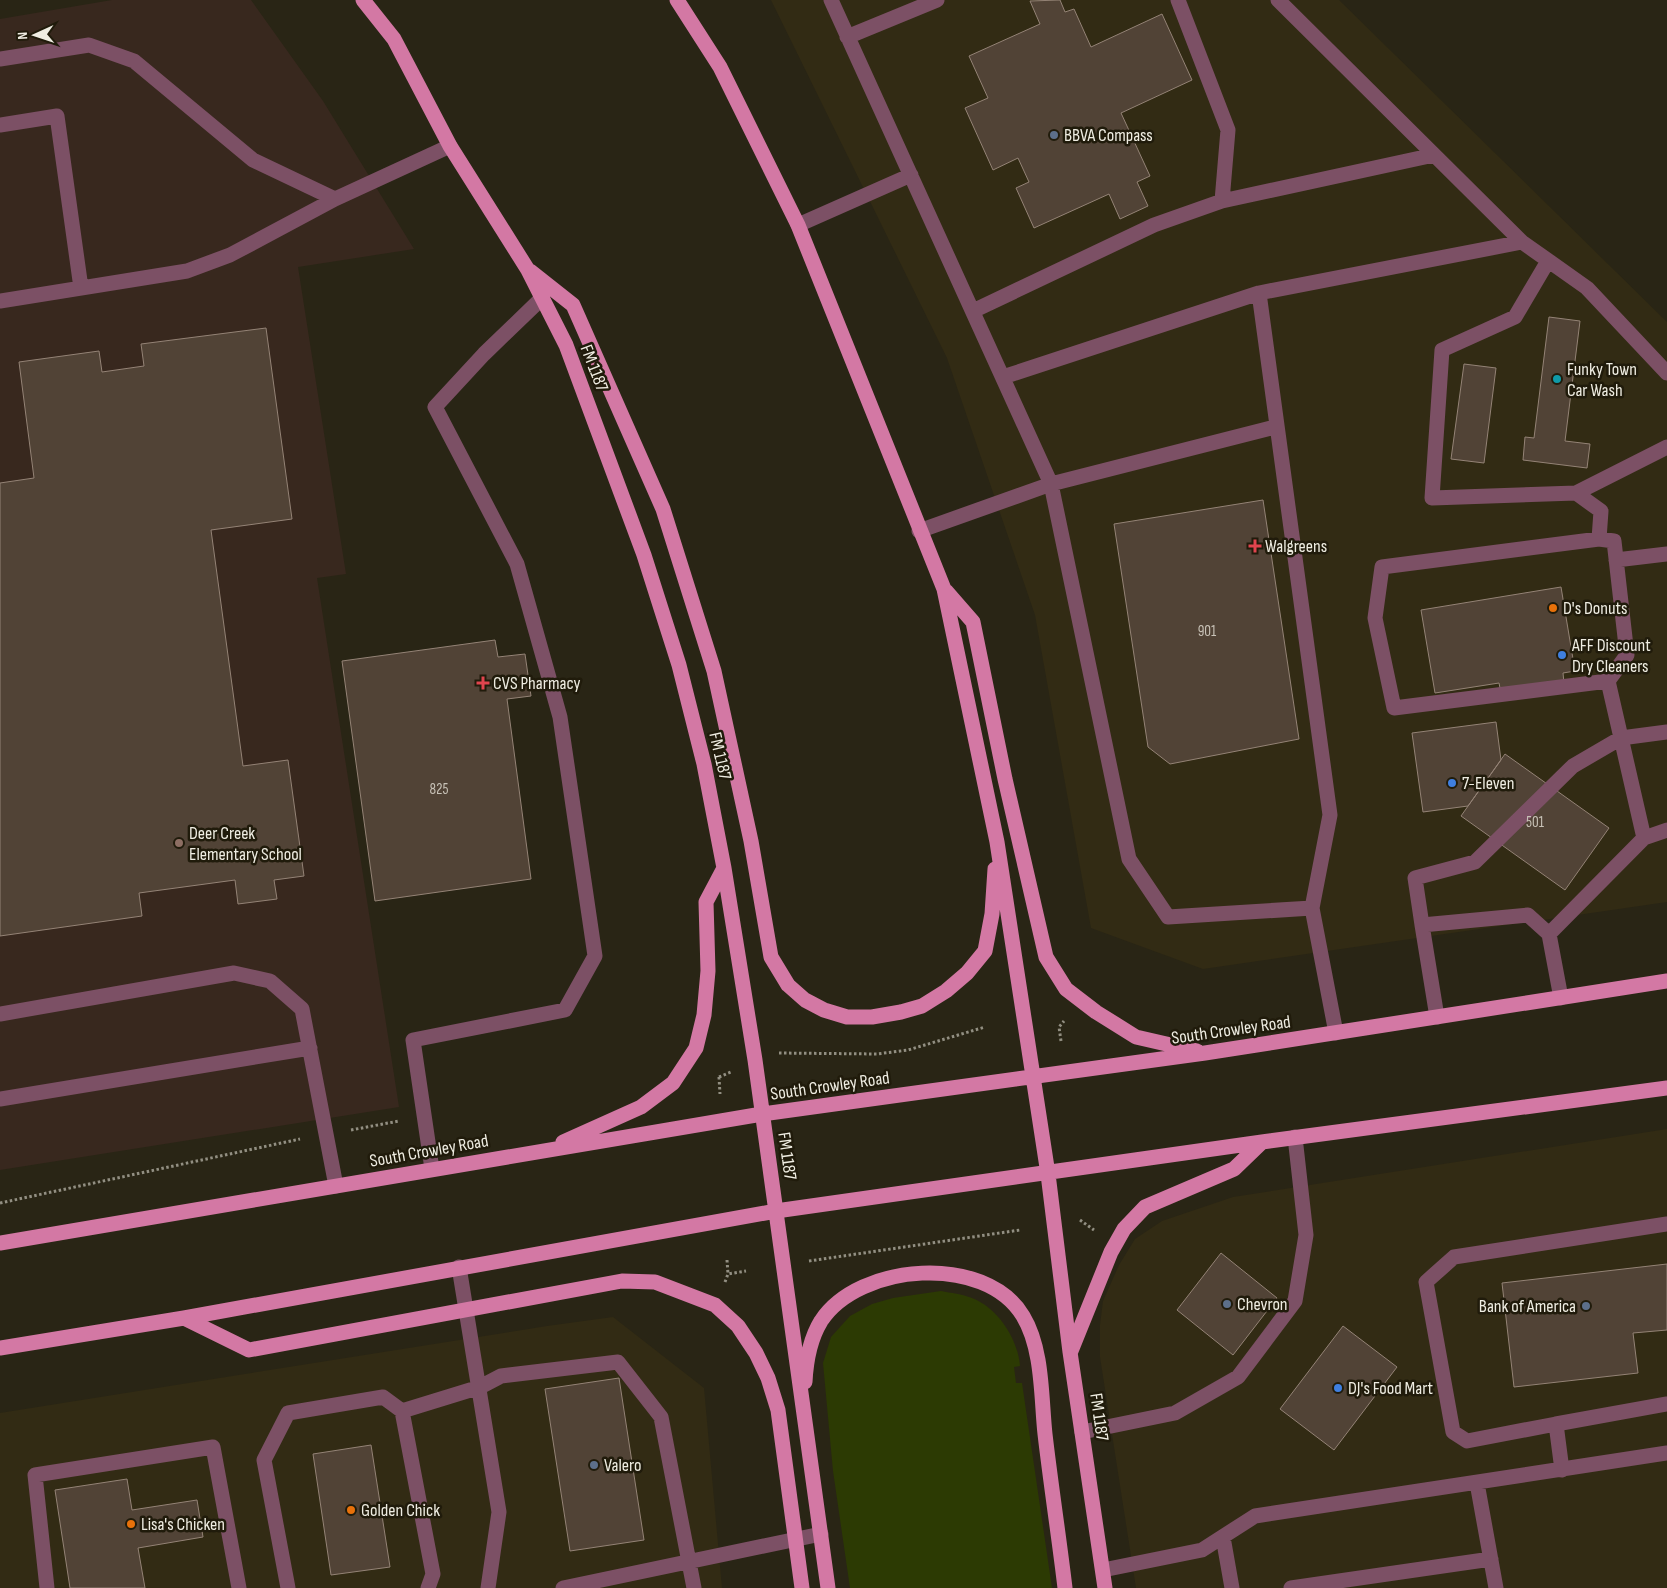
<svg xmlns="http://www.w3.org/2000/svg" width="1667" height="1588" viewBox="0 0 1667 1588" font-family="'Sofia Sans Condensed',sans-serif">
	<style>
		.built { fill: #322b14 }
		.education { fill: #38281e }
		.green { fill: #2c3a03 }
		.building { fill: #514336; stroke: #948376 }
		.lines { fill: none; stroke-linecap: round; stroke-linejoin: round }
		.path { stroke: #928f82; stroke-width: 3; stroke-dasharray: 2.5 2.5; stroke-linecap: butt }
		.minor { stroke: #7c5065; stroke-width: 15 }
		.major { stroke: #d378a4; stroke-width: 15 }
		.service-dot { fill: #5c6f8a; stroke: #201b0b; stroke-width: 2 }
		.culture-dot { fill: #0f9aa8; stroke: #201b0b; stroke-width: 2 }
		.health-dot { fill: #e0444e; stroke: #201b0b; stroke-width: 2 }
		.food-dot { fill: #e8710a; stroke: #201b0b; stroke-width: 2 }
		.shop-dot { fill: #3f7fe0; stroke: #201b0b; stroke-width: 2 }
		.education-dot { fill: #8d6e63; stroke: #201b0b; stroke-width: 2 }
		.labels { text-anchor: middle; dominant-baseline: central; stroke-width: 5; stroke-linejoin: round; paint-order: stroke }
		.number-label { font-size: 15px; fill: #c8c2b7 }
		.poi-label { font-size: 18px; fill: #efede2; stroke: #201b0b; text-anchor: start }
		.street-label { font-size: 18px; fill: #efede2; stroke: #201b0b }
	</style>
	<rect width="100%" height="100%" fill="#292515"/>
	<!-- built -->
	<path class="built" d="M771,0h568l328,322v580l-464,67 -112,-41 -56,-313 -88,-257z
		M1667,1129v459h-531l-36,-231v-32l3,-24 16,-36 16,-26 27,-18 71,-24z
		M613,1317l91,71 18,200h-722v-175l547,-87z"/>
	<!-- education -->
	<path class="education" d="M112,0h139l72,101 91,148 -116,18 48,307 -29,4 82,529 -399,63v-1151z"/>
	<!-- green -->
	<path class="green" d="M941,1291c10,2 21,3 31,7 26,10 46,41 48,68l-6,1 2,16h6l30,205h-202l-17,-117 -10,-108 8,-26 19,-21 22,-12 21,-6z"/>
	<!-- building -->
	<path class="building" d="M1060,0l5,12 9,-3 17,38 71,-33 30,66 -71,33 29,63 -13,6 11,24 -28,13 -11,-25 -75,34 -18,-40 13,-6 -11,-24 -25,12 -28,-62 23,-10 -19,-42 71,-32 -10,-23z
		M1549,317l31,4 -15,120 25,3 -3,24 -64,-8 2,-23 9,1z
		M266,328l26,191 -81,11 32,236 45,-6 16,116 -30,4 3,19 -39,5 -3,-24 -96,13 3,23 -142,20v-453l34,-5 -15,-116 80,-11 3,21 42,-6 -3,-22z
		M1464,364l32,4 -12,95 -33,-4z
		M1263,500l36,239 -129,25 -22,-17 -34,-223z
		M1561,587l14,84 -12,2 1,10 -63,10 -2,-10 -64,10 -14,-83z
		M495,640l3,17 27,-3 6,42 -24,3 24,180 -156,22 -33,-240z
		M1496,722l5,38 -33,46 -45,6 -11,-79z
		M1505,754l104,74 -44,62 -104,-74z
		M1221,1253l56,45 -44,57 -56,-45z
		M1667,1264v66l-34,3 5,40 -124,14 -12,-104z
		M1343,1326l54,41 -63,83 -54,-41z
		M619,1378l25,162 -74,11 -25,-162z
		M371,1445l19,122 -59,8 -18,-121z
		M127,1479l5,31 65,-10 6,37 -65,11 7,40h-75l-15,-98z"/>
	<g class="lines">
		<!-- path -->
		<path class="path" d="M1061,1041l-2,-14 5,-6
			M779,1053l98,1 31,-4 77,-23
			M719,1077l1,17
			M719,1077l12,-5
			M351,1130l48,-9
			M0,1203l300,-64
			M1080,1220l14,10
			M727,1260l1,14
			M809,1261l211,-31
			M725,1282l3,-8 18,-3"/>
		<!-- minor -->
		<path class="minor" d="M831,0l220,484 -132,47
			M1178,0l50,130 -6,71
			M1278,0l244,242
			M847,37l90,-37
			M0,59l89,-14 45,16 119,99 82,39
			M0,125l57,-9 24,172
			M798,225l113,-50
			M1548,261l-33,56 -73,33 -10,148 144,-5 25,18 -2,28 -217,28 -7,51 19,90 214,-27 36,157 -95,96 12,64
			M0,301l187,-30 43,-16 105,-56 115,-53
			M973,311l181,-86 68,-24 212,-46
			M1003,377l256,-84
			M1275,427l-224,57 78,375 39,58 144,-9 18,-93 -71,-522 263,-51 65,46 80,85
			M1576,493l91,-46
			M1599,539l15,2 13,114 -19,26
			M1616,560l51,-6
			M1644,838l23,-8
			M1312,908l24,125
			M1422,925l-7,-47 60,-16 98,-96 48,-28 46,-6
			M0,1014l234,-41 36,8 32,28 34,177
			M1437,1017l-15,-92 106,-10 21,19
			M0,1099l310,-51
			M432,1169l-19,-129 152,-30 30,-54 -35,-239 -43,-153 -82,-157 49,-53 57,-55
			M459,1267l40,245 -11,76
			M402,1411l78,-24 21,-11 117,-14 43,55 33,171
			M1556,1424l111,-20
			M1082,1432l93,-19 63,-36 57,-76 11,-66 -11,-98
			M1562,1470l-6,-46 -89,17 -14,-9 -27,-150 28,-25 213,-33
			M1477,1483l19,105
			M1223,1537l9,51
			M1103,1570l99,-20 53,-34 412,-63
			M47,1588l-12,-113 178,-28 26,141
			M288,1588l-24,-128 24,-47 95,-16 19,14 31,163 -5,14
			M563,1588l258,-54
			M1291,1588l200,-29"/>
		<!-- major -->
		<path class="major" d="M363,0l31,39 56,107 78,124 38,75 78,210 35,110 25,99 20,104 31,192 73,528
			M677,0l43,67 78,158 146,364 53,253 51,332 22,178 35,236
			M530,271l43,34 90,204 51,162 37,170 20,116 17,28 17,15 19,10 23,7h25l29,-5 21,-6 24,-15 21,-18 18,-22 7,-37 3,-45
			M946,591l27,31 32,157 41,178 20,32 30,23 40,25 61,14
			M563,1142l78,-35 32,-24 23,-35 8,-33 4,-44 -2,-69 18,-34
			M0,1243l762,-129 443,-61 462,-72
			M184,1318l65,32 373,-69 33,1 60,23 23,21 18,27 12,25 10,32 24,178
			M0,1348l184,-30 592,-107 486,-69 405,-54
			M1071,1351l40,-99 13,-23 21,-22 89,-38 28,-27
			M805,1382c1,-20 5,-43 16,-61 38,-58 164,-68 202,-5 20,33 18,81 22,118 6,52 14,103 20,154"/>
	</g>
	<!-- markers -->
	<g class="service-dot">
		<circle cx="1054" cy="135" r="5"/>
		<circle cx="1227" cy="1304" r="5"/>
		<circle cx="1586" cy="1306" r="5"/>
		<circle cx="594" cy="1465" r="5"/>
	</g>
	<circle class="culture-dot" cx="1557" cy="379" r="5"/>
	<g class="health-dot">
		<path d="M1252.5 538.5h5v5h5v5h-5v5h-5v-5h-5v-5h5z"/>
		<path d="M480.5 675.5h5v5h5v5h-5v5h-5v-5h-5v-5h5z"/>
	</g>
	<g class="food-dot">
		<circle cx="1553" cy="608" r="5"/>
		<circle cx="351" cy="1510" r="5"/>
		<circle cx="131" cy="1524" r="5"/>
	</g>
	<g class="shop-dot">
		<circle cx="1562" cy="655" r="5"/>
		<circle cx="1452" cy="783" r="5"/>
		<circle cx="1338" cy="1388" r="5"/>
	</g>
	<circle class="education-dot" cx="179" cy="843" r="5"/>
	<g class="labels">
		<!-- number labels -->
		<g class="number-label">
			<text x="1207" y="631">901</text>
			<text x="439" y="789">825</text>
			<text x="1535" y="822">501</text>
		</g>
		<!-- poi labels -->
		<g class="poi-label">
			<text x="1064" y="135">BBVA Compass</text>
			<text x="1567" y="369">Funky Town<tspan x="1567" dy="21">Car Wash</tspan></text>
			<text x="1265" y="546">Walgreens</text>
			<text x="1563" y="608">D's Donuts</text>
			<text x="1572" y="645">AFF Discount<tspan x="1572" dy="21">Dry Cleaners</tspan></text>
			<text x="493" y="683">CVS Pharmacy</text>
			<text x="1462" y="783">7-Eleven</text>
			<text x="189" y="833">Deer Creek<tspan x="189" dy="21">Elementary School</tspan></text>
			<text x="1237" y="1304">Chevron</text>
			<text x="1576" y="1306" text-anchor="end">Bank of America</text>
			<text x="1348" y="1388">DJ's Food Mart</text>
			<text x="604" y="1465">Valero</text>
			<text x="361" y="1510">Golden Chick</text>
			<text x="141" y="1524">Lisa's Chicken</text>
		</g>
		<!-- street labels -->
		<g class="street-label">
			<text transform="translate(594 368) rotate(69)">FM 1187</text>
			<text transform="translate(720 756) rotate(77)">FM 1187</text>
			<text transform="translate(1231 1030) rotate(-8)">South Crowley Road</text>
			<text transform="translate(830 1086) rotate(-8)">South Crowley Road</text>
			<text transform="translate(429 1151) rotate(-10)">South Crowley Road</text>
			<text transform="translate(787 1156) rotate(82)">FM 1187</text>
			<text transform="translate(1099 1417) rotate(82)">FM 1187</text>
		</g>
	</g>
	<!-- north arrow -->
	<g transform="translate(35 35) rotate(267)" stroke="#201b0b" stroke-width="4" paint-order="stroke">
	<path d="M0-4L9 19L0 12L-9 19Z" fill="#efede2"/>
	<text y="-8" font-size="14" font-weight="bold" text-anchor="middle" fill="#efede2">N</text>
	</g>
</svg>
